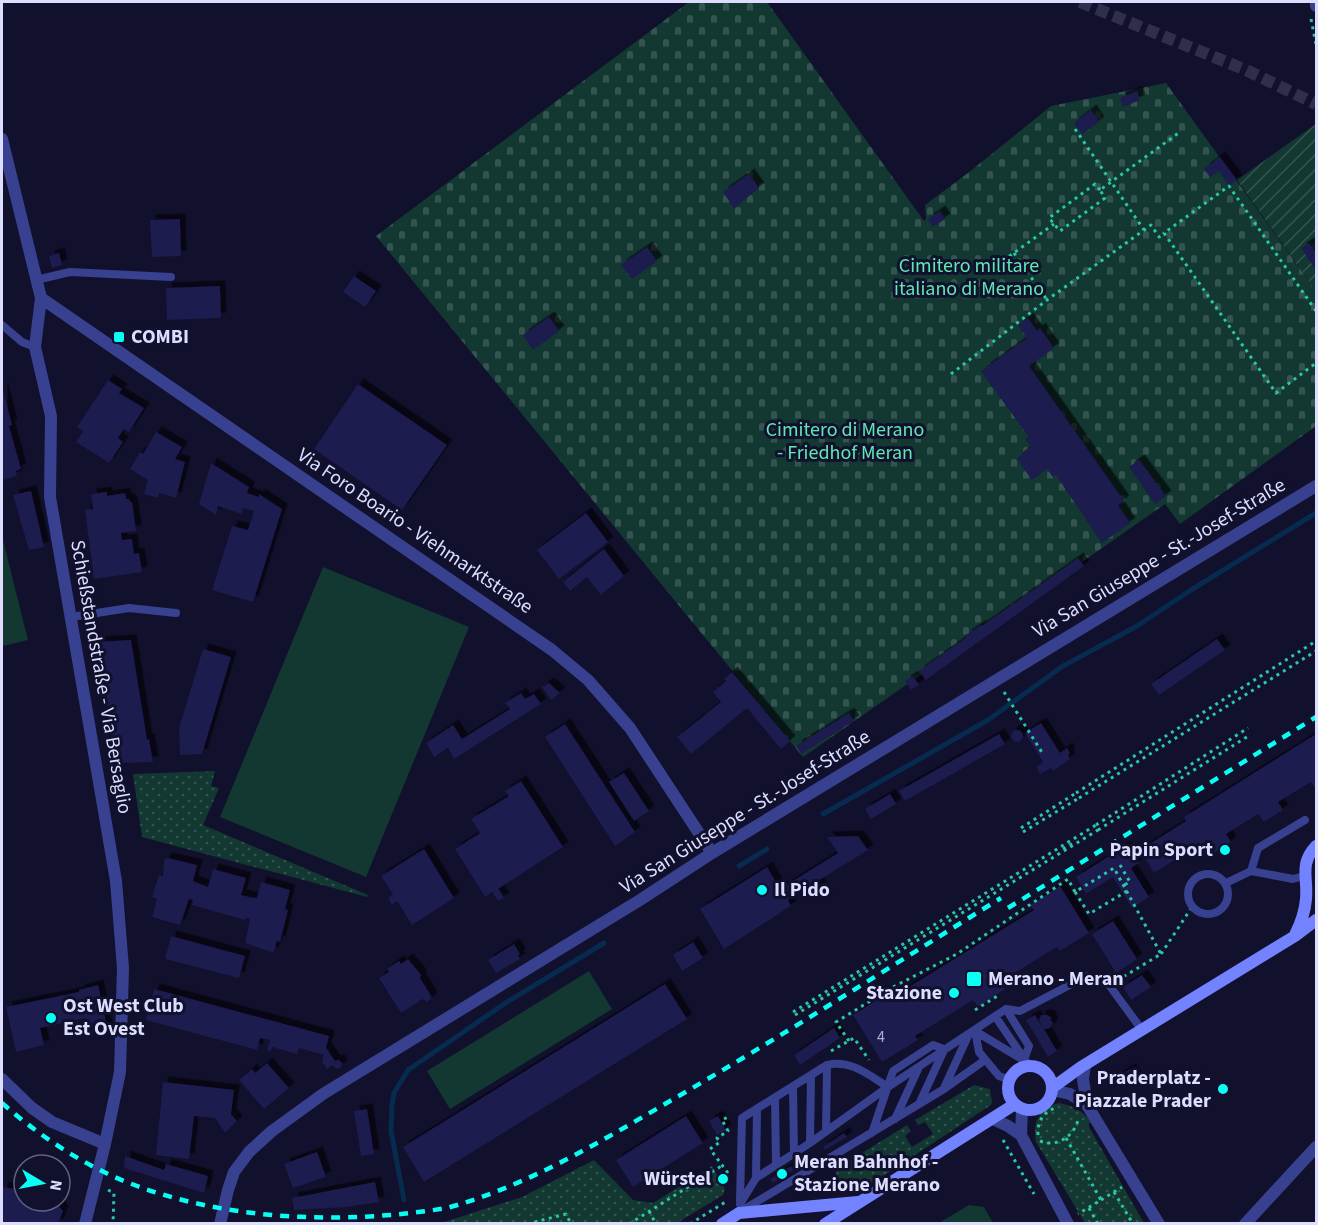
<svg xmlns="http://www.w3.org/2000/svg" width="1318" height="1225" viewBox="0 0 1318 1225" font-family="'Source Sans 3',sans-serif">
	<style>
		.grass { fill: url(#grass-dots) }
		.cemetery { fill: url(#cemetery-stones) }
		.garden { fill: url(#garden-furrows) }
		.pitch { fill: #123831 }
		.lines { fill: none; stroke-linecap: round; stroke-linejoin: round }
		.stream { stroke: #072b4f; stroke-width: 5 }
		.building { fill: #1e1a50; filter: url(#shadow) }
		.secondary-tunnel { stroke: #2f2f4c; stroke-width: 12; stroke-dasharray: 12 6; stroke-linecap: butt }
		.path { stroke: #29c7a7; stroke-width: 3; stroke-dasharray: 3 4.5; stroke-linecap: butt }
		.lane { stroke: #38418f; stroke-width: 8 }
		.street { stroke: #38418f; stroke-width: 12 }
		.secondary { stroke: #7383ff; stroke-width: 12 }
		.rail { stroke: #08fff6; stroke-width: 4.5; stroke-dasharray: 9 8; stroke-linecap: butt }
		.poi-dot { fill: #08fff6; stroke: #11102d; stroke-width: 2 }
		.labels { text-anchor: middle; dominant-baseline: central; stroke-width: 6; stroke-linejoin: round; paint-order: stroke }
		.number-label { font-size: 16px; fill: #acacd3 }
		.park-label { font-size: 20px; fill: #5fe8b3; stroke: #11102d }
		.poi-label { font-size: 20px; font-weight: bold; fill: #dcddff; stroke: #11102d; text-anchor: start }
		.street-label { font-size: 20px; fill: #dcddff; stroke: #11102d }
	</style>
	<defs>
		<pattern id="grass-dots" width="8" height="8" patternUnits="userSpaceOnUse" patternTransform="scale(1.5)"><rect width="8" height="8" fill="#123831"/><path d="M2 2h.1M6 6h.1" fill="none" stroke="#345450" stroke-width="1.8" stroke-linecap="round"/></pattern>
		<pattern id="cemetery-stones" width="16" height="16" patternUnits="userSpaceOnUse" patternTransform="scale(1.5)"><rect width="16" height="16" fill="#123831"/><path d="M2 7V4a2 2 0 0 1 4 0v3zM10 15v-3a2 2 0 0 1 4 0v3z" fill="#345450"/></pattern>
		<pattern id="garden-furrows" width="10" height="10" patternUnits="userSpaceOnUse" patternTransform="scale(1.5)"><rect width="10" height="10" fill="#123831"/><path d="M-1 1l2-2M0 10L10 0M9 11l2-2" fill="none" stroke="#345450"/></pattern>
		<filter id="shadow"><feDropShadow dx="5.5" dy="-5.5" stdDeviation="0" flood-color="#0009"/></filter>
	</defs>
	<rect width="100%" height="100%" fill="#11102d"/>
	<!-- grass -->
	<path class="grass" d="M215,771l-4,15 8,2 -16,37 165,70 -1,2 -225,-60 -9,-63z
		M974,1085l16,4 2,13 -1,3 -131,86 -12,2 -12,-9v-11l5,-7 66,-41 4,6 -6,5 7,11 21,-13 -8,-12 -7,3 -3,-5z
		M1059,1103c14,3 23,7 32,19l-3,2 1,3 55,96h-59l-49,-81c-4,-20 3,-34 23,-39z
		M594,1160l39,40 20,3 59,-37 13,23 -2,6 -46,28h-236l81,-26z"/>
	<!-- cemetery -->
	<path class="cemetery" d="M689,2h78l157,219 2,-2 -1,-14 43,-32 83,-67 115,-23 150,208v135l-136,98 -15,-20 -362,253 -427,-521z"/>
	<!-- garden -->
	<path class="garden" d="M1316,124v167l-79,-111z"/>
	<!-- pitch -->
	<path class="pitch" d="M2,536l26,104 -25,6 -1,-9z
		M323,567l146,60 -103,250 -146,-60z
		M589,971l23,38 -162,100 -23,-38z
		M969,1205l15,2 9,16h-54z"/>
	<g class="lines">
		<!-- stream -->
		<path class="stream" d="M823,814l165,-94 75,-54 74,-40 54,-36 125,-77
			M739,866l28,-17
			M404,1200l-13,-69 1,-26 2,-12 14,-23 99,-68 97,-59"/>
	</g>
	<!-- building -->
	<path class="building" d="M1137,91l3,9 -17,7 -3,-9z
		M1091,110l8,12 -17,12 -8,-11z
		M1220,157l17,23 -8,6 -10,-15 -9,6 -6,-8z
		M749,174l10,14 -25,20 -11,-16z
		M940,211l5,8 -12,8 -5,-8z
		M180,219l1,37 -29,1 -2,-37z
		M1309,243l7,10v17l-15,-22z
		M647,247l10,14 -25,18 -11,-14z
		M59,253l3,12 -10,3 -3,-12z
		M354,276l22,15 -11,16 -22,-15z
		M220,286l1,32 -54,2 -1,-32z
		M549,317l10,14 -26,19 -10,-15z
		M1028,318l9,13 3,-3 14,20 -25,18 95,135 -6,4 12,18 -28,20 -46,-68 -3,2 -6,-8 -15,11 -10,-14 -5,-8 14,-11 -6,-8 4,-2 -48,-66 46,-33 -9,-13z
		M108,380l14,9 -3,4 25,15 -15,24 -5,-3 -6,9 5,4 -14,21 -33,-21 7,-11 -6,-4z
		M358,384l89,61 -45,65 -88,-61z
		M2,386l10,39 -3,1 12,43 -5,2 1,5 -13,4 -1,-4 -1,1z
		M156,432l26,15 -7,12 10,3 -9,36 -17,-5 -1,5 -14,-4 4,-14 -18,-11 10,-17 3,2z
		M1139,460l27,36 -11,8 -26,-37z
		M211,463l38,24 -2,6 12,4v-3l23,15 -29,93 -41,-12 20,-64 16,4 6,-19 -11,-3 -1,6 -24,-8 -2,9 -17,-11z
		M31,491l13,56 -15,3 -16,-55z
		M107,492v4l18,-3 1,6h3l1,3h2l4,29 -15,2 1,7 10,-1 2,15 5,-1 3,19 -48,7 -9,-69 8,-1 -2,-15z
		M586,513l22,29 -49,37 -22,-29z
		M604,549l20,27 -23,19 -14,-18 -17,14 -7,-9z
		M1078,558l6,8 -158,114 -7,-9 48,-34 -1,-2 15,-10 1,1z
		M1217,639l8,11 -66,45 -8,-11z
		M131,640l16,100 2,-1 4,23 -36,1 -20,-121z
		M203,649l28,8 -29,97 -22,1 -1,-27z
		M732,672l58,69 -9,8 -34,-41 -56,46 -14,-17 44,-35 -8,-10 13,-11 -2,-2z
		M913,676l6,9 -8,5 -6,-9z
		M549,683l11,10 -9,7 -9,-13z
		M521,693l4,6 9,-5 7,10 -87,55 -6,-11 -14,9 -8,-14 27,-18 9,14 48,-30 -5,-6z
		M849,713l5,8 -53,33 -5,-8z
		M1041,723l19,30 7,-5 3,5 -2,2 2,4 -17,12 -2,-3 -11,6 -4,-7 7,-5 -18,-29z
		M565,724l70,108 -20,14 -70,-109z
		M1011 736a6 6 0 1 1 12 0a6 6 0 1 1-12 0Z
		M999,734l6,10 -100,57 -6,-10z
		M1316,734v56l-5,-8 -33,20 5,8 -19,12 -6,-8 -32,20 5,8 -19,12 -6,-9 -4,2 -2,-3 -46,29 -14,-23 46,-29 -2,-4z
		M624,773l25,38 -15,10 -25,-39z
		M521,781l42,66 -65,42 6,9 -6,3 -6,-9 -7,5 -30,-48 25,-16 -9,-14 38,-23 -4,-5z
		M890,794l6,10 -25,15 -6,-10z
		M858,836l10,14 -50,31 3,6 -16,10 -3,-5 -14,8 3,6 -67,43 -24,-40 67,-42 13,22 58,-36 -11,-16z
		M1125,846l7,12 3,-2 4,7 -8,5 18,29 -17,11 -19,-31 -27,17 -10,-17z
		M424,849l30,49 -42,27 -15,-24 -5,4 -4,-7 5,-4 -12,-18z
		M168,858l29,7 -4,16 15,6 5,-18 33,9 -5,17 8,2 8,1 4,-16 29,8 -5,19 3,1 -8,32 -3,-1 -4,12 -28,-10 5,-24 -5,-1v2l-53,-15 1,-5 -4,-1 -9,26 -28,-8 5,-18 -5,-2 7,-22 4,1 1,-16z
		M1060,886l29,47 -29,18 -3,-4 -57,35 5,7 -27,18 -5,-7 -58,36 3,4 -36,22 -29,-47 35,-22 3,5 143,-88 -4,-5z
		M1113,921l24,38 -21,14 -24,-39z
		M171,936l74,20 -6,22 -74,-19z
		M693,942l10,16 -21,13 -9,-16z
		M514,944l6,10 -2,1 2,4 -24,14 -8,-13z
		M408,959l13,16 -1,3 10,16 1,5 -4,3 -4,-3 -22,14 -22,-35 10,-6 -2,-3 12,-8 2,3z
		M1142,975l9,12 -20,13 -8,-13z
		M665,984l22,35 -263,163 -21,-35z
		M98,985l10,46 -19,4 -4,-17 -45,10 4,17 -28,7 -10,-45 73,-15v-2z
		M154,989l175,47 -3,12 9,13 4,-1 3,3 -1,4 -3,2 -4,-2v-2l-7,4 -5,-7 2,-7 -25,-7 -2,6 -25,-7 -1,4 -4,-1 3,-10 -10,-2 -3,12 -111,-30z
		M1035,1015l7,12 -3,-7 2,-5h6l5,3 -2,1 3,4 -3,5 -6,1 13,22 -9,6 -22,-37z
		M834,1028l6,10 -40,27 -6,-10z
		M267,1063l22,25 -25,21 -25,-29 13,-11 3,4z
		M1130,1069l6,8 -18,11 -5,-9z
		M163,1082l71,8 -3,24 6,7 -12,12 -10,-15 -21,-2 -5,43 -33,-4z
		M367,1109l7,45 -13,2 -7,-45z
		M686,1116l17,27 -70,44 -17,-27z
		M718,1116l8,14 -9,5 -8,-14z
		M844,1133l3,4 -22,13 -2,-3z
		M317,1152l9,25 -33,11 -9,-24z
		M125,1156l39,14 2,-6 42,12 -4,17 -80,-25z
		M791,1166l3,4 -21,13 -3,-4z
		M375,1182l4,20 -32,5 -53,3 -2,-12z
		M2,1187l22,3v11h30l9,10 -5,13h-56z"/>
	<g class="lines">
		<!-- secondary-tunnel -->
		<path class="secondary-tunnel" d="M1080,2l166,68 70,34"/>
		<!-- path -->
		<path class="path" d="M1311,19l5,25
			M1075,129l69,101
			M1100,190l-5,-6 -46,34 11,13 45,-33 -5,-8 80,-58
			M1014,253l33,47
			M997,265l57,-41
			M1316,311l-87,-125 -65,47 112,160 40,-30
			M951,374l96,-74 104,-75 8,12 5,-4
			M1004,692l39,62
			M1076,793l240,-152
			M1079,798l237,-147
			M1096,825l152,-97
			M1021,828l55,-35
			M1098,830l152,-95
			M1023,832l56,-34
			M1063,849l12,-7
			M1120,865l10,17 -6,3
			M1075,892l14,22 38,-23
			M1161,954l31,-47
			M975,1010l24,-15
			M793,1012l303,-187 1,3
			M795,1015l303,-185 -1,-2
			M849,1041l-13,-19 59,-36 62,-32 111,-75 7,13 39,-24 47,86 -43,26
			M831,1051l23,-13 15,22
			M1038,1135c-1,-14 6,-24 20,-28
			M1066,1138l35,62 -23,14
			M1003,1140l31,54
			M1040,1141c17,7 34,-5 38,-21
			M728,1173l-18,-24 10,-7 -3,-4 11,-7 -6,-11 8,-4
			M108,1190l6,3 -1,31
			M1114,1192l19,32
			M1101,1200l21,-13
			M1089,1208l9,16
			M649,1211l7,13
			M527,1224l39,-10 5,10
			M629,1224l94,-59
			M690,1224l37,-23"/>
		<!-- lane -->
		<path class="lane" d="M36,280l34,-8 101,5
			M2,325l20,17 13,5
			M71,617l58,-9 47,5
			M1251,871l7,-23 47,-28
			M1188 894a20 20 0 1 1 40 0a20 20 0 1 1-40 0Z
			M1226,883l25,-12 42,8 11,-3
			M1006,1009l14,2 67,-35 22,9 33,45
			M995,1016l34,50
			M975,1031l4,21 20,24 11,4
			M975,1031l45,27
			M793,1087l1,67
			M944,1088l24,-52
			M775,1098l1,67
			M920,1102l24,-52
			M895,1119l24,-52
			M826,1131l1,-66
			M872,1133l21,-62 40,-26 11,4
			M810,1143l1,-68
			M756,1178l1,-69
			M740,1201l2,-83 85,-53c23,-6 42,10 61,22
			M740,1204l16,-26 54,-35 78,-56 118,-78 23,37 -5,14
			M743,1210l201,-121 41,-29"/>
		<!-- street -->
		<path class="street" d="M1316,2v4
			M2,139l39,159 -6,49 16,69 -1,81 66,384 7,87 -3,104 -15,72 -20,80
			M41,298l511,352 36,30 42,48 82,125
			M1085,1065l-2,14 4,26
			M2,1079l30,29 20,14 53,22
			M1052,1090l18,4 17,11 72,119
			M1022,1109l-1,26 47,89
			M993,1119l15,7 13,9
			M220,1224l8,-34 6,-18 15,-20 23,-21 51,-37 317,-194 72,-47 604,-367
			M1245,1224l71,-77"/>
		<!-- secondary -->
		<path class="secondary" d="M1295,935c6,-12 10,-23 11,-36 2,-22 -7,-35 10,-53
			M1008 1088a22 22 0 1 1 44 0a22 22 0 1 1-44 0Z
			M1052,1088l29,-21 214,-131 21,-16
			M722,1224l17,-11 119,-11
			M825,1224l190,-120"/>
		<!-- rail -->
		<path class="rail" d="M1008,908l308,-191
			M2,1103c35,31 78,60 122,78 99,40 218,44 323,27 83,-23 156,-68 230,-111 110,-64 216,-132 324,-199"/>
	</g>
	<!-- markers -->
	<g class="poi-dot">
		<rect x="113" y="331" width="12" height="12" rx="3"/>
		<circle cx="1225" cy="850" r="6"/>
		<circle cx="762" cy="890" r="6"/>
		<rect x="966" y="971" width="16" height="16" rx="3"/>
		<circle cx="954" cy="993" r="6"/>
		<circle cx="51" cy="1018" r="6"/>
		<circle cx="1223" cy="1089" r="6"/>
		<circle cx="782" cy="1174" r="6"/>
		<circle cx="723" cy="1179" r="6"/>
	</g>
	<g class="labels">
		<!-- number labels -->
		<g class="number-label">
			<text x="881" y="1037">4</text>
		</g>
		<!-- park labels -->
		<g class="park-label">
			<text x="969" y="266">Cimitero militare<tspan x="969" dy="23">italiano di Merano</tspan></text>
			<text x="845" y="430">Cimitero di Merano<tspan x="845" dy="23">- Friedhof Meran</tspan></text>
		</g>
		<!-- poi labels -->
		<g class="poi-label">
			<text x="131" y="337">COMBI</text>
			<text x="1213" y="850" text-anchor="end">Papin Sport</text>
			<text x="774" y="890">Il Pido</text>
			<text x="988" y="979">Merano - Meran</text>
			<text x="942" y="993" text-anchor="end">Stazione</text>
			<text x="63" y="1006">Ost West Club<tspan x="63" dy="23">Est Ovest</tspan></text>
			<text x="1211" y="1078" text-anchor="end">Praderplatz -<tspan x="1211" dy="23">Piazzale Prader</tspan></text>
			<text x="794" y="1162">Meran Bahnhof -<tspan x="794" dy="23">Stazione Merano</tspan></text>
			<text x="711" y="1179" text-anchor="end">Würstel</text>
		</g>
		<!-- street labels -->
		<g class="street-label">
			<text transform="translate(415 531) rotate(34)">Via Foro Boario - Viehmarktstraße</text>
			<text transform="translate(1159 558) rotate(-31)">Via San Giuseppe - St.-Josef-Straße</text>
			<text transform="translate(101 677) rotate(80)">Schießstandstraße - Via Bersaglio</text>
			<text transform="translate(745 812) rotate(-32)">Via San Giuseppe - St.-Josef-Straße</text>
		</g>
	</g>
	<!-- border -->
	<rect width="1318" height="1225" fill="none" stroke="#dcddff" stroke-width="6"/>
	<!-- north arrow -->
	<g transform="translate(42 1183) rotate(100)"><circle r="28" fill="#11102d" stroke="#626281" stroke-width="1.5"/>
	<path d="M0-4.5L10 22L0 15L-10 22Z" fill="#08fff6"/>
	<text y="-9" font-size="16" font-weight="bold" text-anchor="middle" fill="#dcddff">N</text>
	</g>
</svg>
